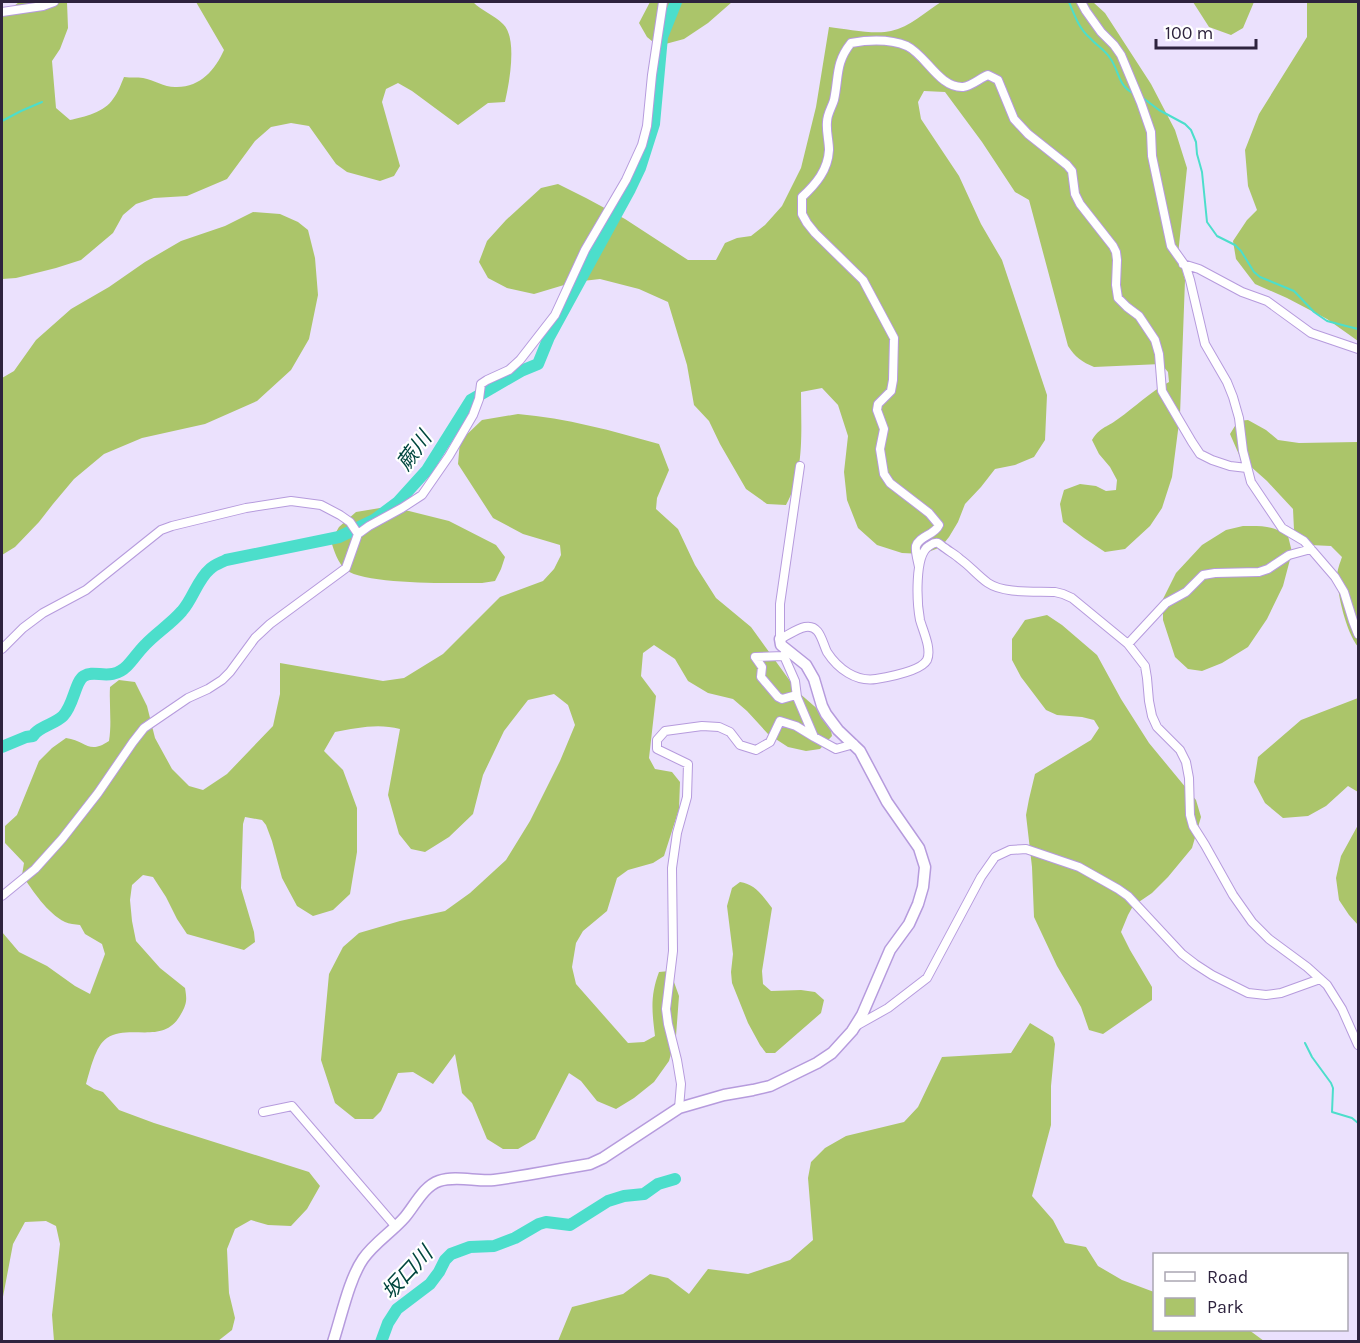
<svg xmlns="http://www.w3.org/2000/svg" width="1360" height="1343" viewBox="0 0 1360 1343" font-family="Karla,'Noto Sans JP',sans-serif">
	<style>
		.green { fill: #abc56a }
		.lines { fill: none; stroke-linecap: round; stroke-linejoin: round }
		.stream { stroke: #4cdecb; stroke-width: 2 }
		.river { stroke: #4cdecb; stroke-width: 12 }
		.street-casing { stroke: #b69bdd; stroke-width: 10 }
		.secondary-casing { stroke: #b69bdd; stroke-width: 13 }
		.street { stroke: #fff; stroke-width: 8 }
		.secondary { stroke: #fff; stroke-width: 10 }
		.labels { text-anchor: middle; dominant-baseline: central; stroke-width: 4.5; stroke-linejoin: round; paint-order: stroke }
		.water-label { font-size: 21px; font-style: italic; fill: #01463e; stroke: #fff }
	</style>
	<rect width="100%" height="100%" fill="#ebe1fd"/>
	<!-- green -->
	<path class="green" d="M19,2h48l1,26 -8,21 -8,12 4,47 14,12c14,-3 35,-8 43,-21 5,-6 8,-15 11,-22 7,1 13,0 19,1 11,2 21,9 32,9 25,1 40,-17 49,-37l-28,-48h277c9,9 21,13 30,22 15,14 6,60 2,78l-17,1 -30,22 -46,-34 -14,-8 -12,6 -4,13 18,64 -6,10 -14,5 -33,-9 -11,-8 -27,-38 -18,-3 -20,4 -16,14 -28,38 -40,17 -33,2 -18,6 -13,11 -10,18 -32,27 -25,8 -40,10 -14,1v-263z
		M650,2h82l-24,21 -24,16 -26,7 -11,-9 -8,-14z
		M941,2h152l12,11 46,71 24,46 12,38 -9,87 7,25 -5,135 -8,62 -10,31 -12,18 -25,23 -20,3 -21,-14 -21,-16 -3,-18 4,-14 16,-6 16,2 10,5 10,-1 1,-10 -7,-13 -11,-13 -7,-14c8,-13 14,-12 26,-21 17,-12 32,-27 51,-37l-1,-10 -7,-8 -67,3c-12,-5 -19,-10 -26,-21l-39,-146 -14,-8 -33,-50 -37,-50 -21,-1 -6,11 3,17 38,57 22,48 21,36 45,135 -2,45 -11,17 -19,8 -20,4 -14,18 -16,17 -7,18 -9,15 -8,10 -18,7 -21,-1 -25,-8 -19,-17 -11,-28 -3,-28 4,-36 -10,-31 -16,-17 -21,4c0,38 4,80 -15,113l-19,-1 -21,-15 -26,-45 -11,-23 -15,-16 -7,-40 -19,-63 -29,-13 -39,-10 -26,3 -40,12 -27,-6 -19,-10 -9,-16 8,-21 19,-21 35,-32 17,-4 28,14 39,21 63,41h28l9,-17 12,-5 14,-2 14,-11 17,-19 19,-38 15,-61 13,-80c17,2 46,8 62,4 19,-4 34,-19 50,-29z
		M1193,2h61l-11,26 -12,7 -22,-8z
		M1307,2h51v339l-31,-22 -40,-21 -32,-14 -19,-25 -3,-18 14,-21 10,-10 -9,-24 -3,-36 14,-36 48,-77z
		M253,212l27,2 18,8 10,8 7,28 3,37 -9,44 -18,31 -34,31 -52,23 -63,14 -38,16 -30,25 -21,25 -14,18 -24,25 -13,8v-177l12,-7 22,-31 35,-31 38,-22 36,-25 36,-21 44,-15z
		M518,414c48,4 95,17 141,30l10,26 -12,28 -1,11 22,20 17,36 21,33 35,29 47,65 31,27 3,17 -12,13 -14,2 -18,-4 -20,-13 -21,-23 -14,-12 -25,-6 -20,-12 -13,-22 -21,-14 -11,8 -2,23 15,20 -7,62 6,11 17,3 8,10 -1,27 -15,47 -11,7 -25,7 -11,8 -10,33 -24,20 -7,12 -4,24 4,17 52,59 16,-1 11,-6c-3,-25 -5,-40 4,-64l11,-1 9,25 -3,40 -7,25 -15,21 -20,16 -18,11 -19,-8 -16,-20 -12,-8 -34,66 -17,10h-15l-16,-10 -15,-36 -10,-10 -7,-39 -22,30 -20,-12 -15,1 -17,38 -8,8h-18l-20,-16 -14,-43 8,-86 14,-27 16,-14 41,-12 45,-10 25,-18 36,-33 24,-39 30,-60 15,-36 -7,-20 -14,-11 -26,6 -24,31 -21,44 -10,39 -24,23 -24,15 -14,-3 -12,-15 -11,-39 12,-66c-22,-6 -44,-1 -65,3l-11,19 19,19 14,38v44l-7,42 -17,16 -20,6 -16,-10 -15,-28 -10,-37 -6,-16 -4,-5 -17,-3 -2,7 -2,64 13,44 1,10 -11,8 -57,-16 -10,-15 -11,-22 -13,-20 -10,-2 -11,10 -2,15 2,21 4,20 24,27 25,20c2,12 2,15 -4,26 -17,32 -51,9 -74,24 -12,8 -17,33 -21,46l8,5 9,3 16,18 35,13 155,49 11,14 -13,23 -16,17 -23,-1 -17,-5 -16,9 -8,20 2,44 6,25 -3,12 -14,11h-164l-2,-26 8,-71 -4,-18 -10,-5 -21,1 -12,22 -11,58v-244l1,-5 -1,-3v-118l17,20 28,14 28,20 15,8 15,-40 -3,-10 -17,-10 -5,-9c-5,-1 -11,-1 -15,-3 -18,-9 -32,-31 -43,-47l2,-12 -19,-20v-17l12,-11 22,-54 13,-13 14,-10c21,3 22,17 43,3 3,-18 0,-36 1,-54l9,-7 16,2 12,24 8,32 17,31 17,17 14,4 24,-16 46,-48 7,-32v-31l103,18 21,-3 39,-24 57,-57 43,-16 11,-12 7,-14 -1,-10 -37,-11 -30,-16 -35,-54 2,-23 22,-21z
		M1248,420l18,10 12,10 21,3 59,-1v205c-12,-16 -20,-50 -21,-70 0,-7 3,-14 5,-20l-11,-11 -21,-1 -16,-15 -1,-21 -26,-28 -27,-24 -10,-23 8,-13z
		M380,508l29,3 40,10 47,24 9,12 -4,12 -6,12 -13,2c-28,0 -116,2 -136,-13 -8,-7 -12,-19 -15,-29l8,-14 17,-15z
		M1243,526c18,0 30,-1 45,10l4,16 -9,34 -16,33 -19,28 -26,16 -20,8 -14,-2 -13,-12 -12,-37v-21l13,-26 26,-28 24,-15z
		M1047,615l15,10 35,30 24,44 28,44 47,57 5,17 -9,31 -24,29 -16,16 -19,13 -5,9 -7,17 9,18 22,37v13l-49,34 -14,-4 -8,-23 -24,-41 -23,-49 -2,-50 -6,-52 3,-16 6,-25 56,-34 8,-12 -5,-8 -12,-3 -25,-2 -11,-5 -25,-33 -9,-17v-21l13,-19z
		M1358,698v94l-10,-6 -22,20 -18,10 -25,2 -18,-15 -11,-21 4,-25 43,-37z
		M1358,825v100l-9,-10 -10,-15 -3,-22 5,-22z
		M740,882c15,2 23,14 32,26l-10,63 1,13 8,7 30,-1 14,2 9,8 -3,13 -46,40h-9l-6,-8 -12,-22 -16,-40 -1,-11 2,-18 -6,-48 5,-18z
		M1030,1023l23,14 2,7 -4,42v39l-19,71 21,24 12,23 21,4 12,19 24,14 32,12v38h95l15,11h-706l14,-34 51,-13 27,-20 18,4 21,16 19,-25 40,5 42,-14 23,-20 -5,-62 3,-16 14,-14 21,-12 58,-14 14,-15 24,-50 69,-4z"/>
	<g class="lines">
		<!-- stream -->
		<path class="stream" d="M1069,2c5,12 10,27 21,36 6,7 15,12 20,20 9,12 8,28 23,35
			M1143,98l16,12 26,14 6,6 5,12 1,12 5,18 5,50 10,14 18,9 6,6 13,21 6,5 34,14 20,21 13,9 19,5 12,3
			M2,121l19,-10 21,-9
			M1305,1043l7,14 19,26 2,5 -1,24 20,6 6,5"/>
		<!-- river -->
		<path class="river" d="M2,747l24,-10 7,-1c5,-9 22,-12 30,-20 11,-11 12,-35 21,-40 11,-7 27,6 43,-10 6,-6 11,-14 18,-21 11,-12 26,-21 37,-34 11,-12 15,-31 28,-42 4,-4 10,-6 16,-9l113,-23 35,-17 24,-18 29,-32 44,-70 50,-29 17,-7 11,-27 81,-148 10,-21 14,-44 8,-87 14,-35
			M381,1342l7,-19 9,-14 33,-25 9,-12 6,-12 6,-6 19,-7 24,-1 21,-8 24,-14 7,-2 24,3 38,-24 16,-5 20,-2 14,-10 17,-5"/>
		<!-- street casing -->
		<g class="street-casing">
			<path id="street" d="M1081,2l5,9 15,21 13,13 7,10 20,48 10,29 1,24 19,90 15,21 4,13 15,64 22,38 6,15 6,21 4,33 8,31 31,46 22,13 31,36 9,15 9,29 5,13
				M2,12l41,-6 11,-4
				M1183,264l16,5 43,23 25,9 44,32 47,16
				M800,466l-20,138v35c7,-3 16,-10 25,-12 15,-3 17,15 22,25 11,17 29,30 49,27 12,-2 45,-8 51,-19 5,-11 -4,-29 -7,-40 -3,-16 -6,-65 9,-74 3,-2 5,-4 9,-3 2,1 5,4 7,5 5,4 11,7 15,11 10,7 18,17 28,24 16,11 48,8 67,9l8,2 9,4 56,46 17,22 2,12 2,23 3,15 5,11 23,23 6,12 3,16 1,37 3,11 12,19 28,50 19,27 17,17 38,28 20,18 15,24 16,36
				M919,567c-1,-6 -4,-15 -3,-21 3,-10 19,-11 23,-21l-10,-12 -39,-30 -6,-9 -4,-25 4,-20 -7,-19 1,-6 13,-13 2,-11 1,-42 -31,-58 -48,-47 -8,-10 -5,-9v-17c14,-13 26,-27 27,-47 0,-9 -3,-19 -2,-28 0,-8 5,-15 7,-22 5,-23 1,-37 17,-57 17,-3 39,-4 56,3 19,9 32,42 56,41 9,-1 17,-9 25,-12l10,5 16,39 14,15 39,31 5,6 3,23 5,10 33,42 3,6 1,8 -1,25 2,13 9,9 12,9 16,24 4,14 3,37 30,51 8,12 12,6 18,6 17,2
				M1128,644l38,-41 20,-11 17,-17 12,-2 44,-1 9,-3 21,-14 22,-6
				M2,649l21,-21 20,-15 43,-23 75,-60 11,-4 74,-18 45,-7 30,4 19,10 10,7 8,12
				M784,656l-29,1 7,10 -1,10 17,20 4,2 14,-4
				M814,737l22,12 18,-5
				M2,896l33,-27 27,-30 36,-46 35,-51 11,-14 44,-30 20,-9 14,-9 8,-8 25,-34 15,-14 76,-56 12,-34 11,-8 33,-18 20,-13 27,-39 24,-41 6,-16 2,-15 6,-4 22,-10 11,-10 35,-45 30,-65 41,-70 16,-35 5,-19 5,-51 11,-73
				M856,1026l32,-18 39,-30 54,-101 14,-20 15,-7 16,-1 53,18 39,22 10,7 54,58 13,10 17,11 36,18 18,2 15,-2 39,-14
				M679,1108l2,-24 -4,-24 -9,-36 -2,-15 7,-58 -1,-83 5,-35 10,-36 1,-33 -31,-15v-9l8,-9 37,-5 17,1 11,5 10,13 16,5 14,-8 10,-21 16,5 18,11 -17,-40 -2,-16 -11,-25 2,-6
				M263,1112l29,-6 104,121"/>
		</g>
		<!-- secondary casing -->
		<g class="secondary-casing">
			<path id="secondary" d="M333,1342c8,-24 16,-63 30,-83 11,-16 29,-27 42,-42 10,-12 19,-31 34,-36 17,-6 38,1 55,-1 32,-4 64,-11 96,-16l13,-6 76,-50 45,-13 29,-5 17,-4 47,-23 15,-10 20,-22 10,-16 28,-65 19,-26 9,-20 5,-17 2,-20 -6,-19 -32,-46 -27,-51 -22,-21 -12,-16 -4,-8 -8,-27 -8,-14 -25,-20 -1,-6"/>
		</g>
		<!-- street -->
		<use href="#street" class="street"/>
		<!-- secondary -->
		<use href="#secondary" class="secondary"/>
	</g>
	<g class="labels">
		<!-- water labels -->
		<g class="water-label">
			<text transform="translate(414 451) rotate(-54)">蕨川</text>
			<text transform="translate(407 1273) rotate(-47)">坂口川</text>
		</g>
	</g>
	<!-- border -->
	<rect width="1360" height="1343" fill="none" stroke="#2e233e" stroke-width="6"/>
	<!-- legend -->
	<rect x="1153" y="1253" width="195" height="78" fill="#ffffff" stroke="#aba7b2" stroke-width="1.5"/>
	<rect x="1165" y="1272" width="30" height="9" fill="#ffffff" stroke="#aba7b2" stroke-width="1.5"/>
	<text x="1207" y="1283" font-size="18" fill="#2e233e">Road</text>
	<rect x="1165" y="1298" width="30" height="18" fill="#abc56a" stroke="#aba7b2" stroke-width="1.5"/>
	<text x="1207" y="1313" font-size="18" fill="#2e233e">Park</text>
	<!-- scale -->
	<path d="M1156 39v9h100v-9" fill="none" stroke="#2e233e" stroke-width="3"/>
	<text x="1165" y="39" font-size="18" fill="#2e233e" stroke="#ffffff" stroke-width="4.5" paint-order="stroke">100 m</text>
</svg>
